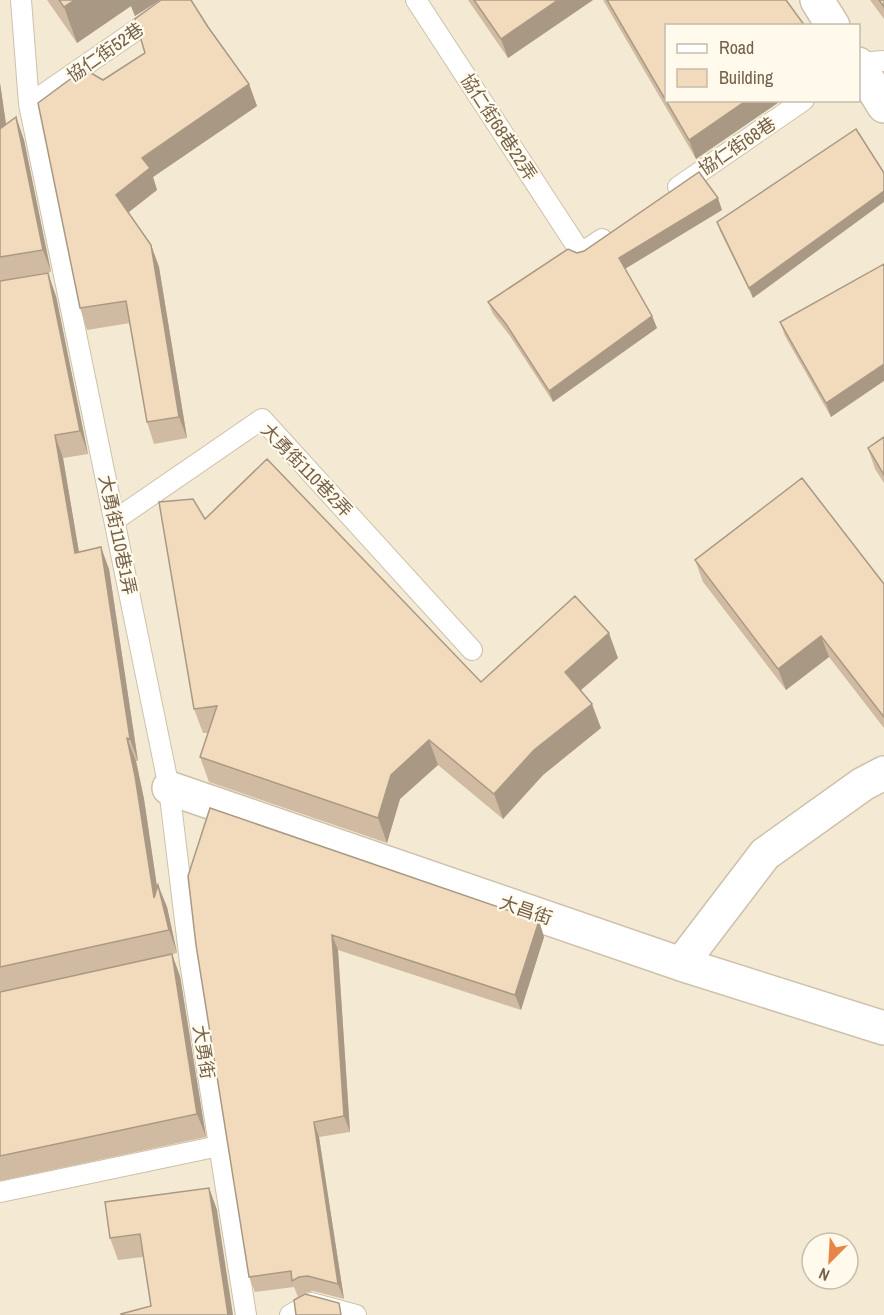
<svg xmlns="http://www.w3.org/2000/svg" width="884" height="1315" viewBox="0 0 884 1315" font-family="'Archivo Narrow','Noto Sans TC',sans-serif">
	<style>
		.residential { fill: #f4ead3; fill-rule: evenodd }
		.lines { fill: none; stroke-linecap: round; stroke-linejoin: round }
		.service-casing { stroke: #cec0ab; stroke-width: 22 }
		.minor-casing { stroke: #cec0ab; stroke-width: 36 }
		.service { stroke: #fff; stroke-width: 20 }
		.minor { stroke: #fff; stroke-width: 33 }
		.wall { fill: #d0bba2 }
		.shaded-wall { fill: #a99984 }
		.building { fill: #f2dabc; stroke: #a99984; stroke-width: 1.5 }
		.labels { text-anchor: middle; dominant-baseline: central; stroke-width: 4.5; stroke-linejoin: round; paint-order: stroke }
		.street-label { font-size: 18px; fill: #75604a; stroke: #fffaeb }
	</style>
	<rect width="100%" height="100%" fill="#fcf7e5"/>
	<!-- residential -->
	<path class="residential" d="M0,0h884v1315h-884zM666,26h192v74h-192zM812,1243h36v36h-36z"/>
	<g class="lines">
		<!-- service casing -->
		<g class="service-casing">
			<path id="service" d="M21,0l8,104 140,684 21,174 56,353
				M416,0l165,253 21,-14
				M858,63l26,-2
				M29,104l151,-104
				M678,187l126,-87
				M115,520l147,-101 210,231
				M0,1192l219,-46
				M290,1315l21,-12 45,12"/>
		</g>
		<!-- minor casing -->
		<g class="minor-casing">
			<path id="minor" d="M817,0l16,26
				M858,64l26,42
				M169,788l512,176 203,64
				M681,964l84,-110 98,-70 21,-11"/>
		</g>
		<!-- service -->
		<use href="#service" class="service"/>
		<!-- minor -->
		<use href="#minor" class="minor"/>
	</g>
	<!-- wall -->
	<path class="wall" d="M47,0h113l-25,16 -4,-10 -54,37z
		M468,0h125l-85,58z
		M603,0h183l-120,26 116,74 -86,59z
		M870,0h14v19z
		M208,27l41,57 8,22 -104,71 4,13 -29,22 23,33 8,22 28,171 -33,6 -7,-22 -17,-99 -43,7 -7,-22 23,-228 42,-27z
		M0,83l6,42 10,-8 8,23 27,132 -51,9z
		M856,129l-103,169 -33,-67 -3,-9z
		M722,210l-97,59 27,47 5,12 -104,74 -43,-66 -17,-22 -5,-12 89,-49z
		M884,264l-53,153 -46,-81 -5,-14z
		M0,281l56,15 32,158 -25,4 16,94 30,17 29,192h-2l8,38 13,89 1,-3 9,22 10,46 -177,39z
		M884,437v46l-9,-14 -7,-21z
		M205,519l276,163 137,-24 -37,32 20,38 -58,47 -40,44 -65,-54 -38,34 -13,44 -178,-61 -9,-25 8,-24h-5l-9,-24z
		M695,560l189,24v144l-55,-71 -43,33 -83,-108z
		M210,808l329,113 5,16 -23,73 -183,-60 12,182 -31,5 25,162 -31,-8 -8,2 -7,4 -4,-10 -39,5 -6,-15z
		M180,976l26,161 -206,44v-189z
		M209,1188l8,22 -66,96 -8,-49 -25,3 -8,-22z"/>
	<!-- shaded-wall -->
	<path class="shaded-wall" d="M75,0h85l-25,16 -4,-10 -54,37 -13,-36z
		M558,0h35l-85,58 -7,-19z
		M0,83l10,68 -9,-23 -1,-10z
		M249,84l8,22 -104,71 4,13 -33,26 -8,-21 26,-37z
		M747,100h35l-86,59 -7,-19z
		M16,117l8,23 27,132 -8,-22z
		M884,191v11l-131,96 -4,-10z
		M718,198l4,12 -99,60 -4,-12z
		M151,245l8,22 28,171 -8,-21z
		M48,273l8,23 32,158 -8,-23z
		M652,316l5,12 -104,74 -4,-11z
		M884,364v17l-53,36 -5,-14z
		M55,435l8,23 20,118 -8,-23z
		M101,547l8,22 29,192 -8,-22z
		M609,633l9,25 -44,38 -9,-24z
		M821,636l8,21 -43,33 -8,-21z
		M592,704l9,24 -58,47 -40,44 -9,-25 40,-44z
		M127,738l9,23 8,38 18,121 -8,-22z
		M429,740l9,25 -38,34 -13,44 -9,-25 13,-43z
		M158,885l9,22 10,46 -8,-23z
		M539,921l5,16 -23,73 -6,-15z
		M332,935l6,15 12,182 -6,-16z
		M172,954l8,22 26,161 -9,-23z
		M314,1122l5,15 25,162 -6,-15z
		M209,1188l8,22 16,105h-5z"/>
	<!-- building -->
	<path class="building" d="M59,0h16l-11,7z
		M161,0h30l17,27 41,57 -107,74 8,10 -34,27 35,50 28,172 -32,5 -21,-121 -46,7 -42,-205 46,-34 19,11 42,-27 -10,-34z
		M474,0h84l-57,39z
		M607,0h179l19,26h-139v74h81l-58,40z
		M879,0h5v7z
		M16,117l27,133 -43,7v-139l1,10z
		M856,129l28,44v18l-135,97 -32,-66z
		M699,172l19,26 -99,60 33,58 -103,75 -43,-67 -18,-22 80,-53 9,4 7,-2z
		M884,264v100l-58,39 -46,-81z
		M48,273l32,158 -25,4 20,118 26,-6 29,192 -3,-1 8,38 19,122 4,-13 11,45 -169,37v-686z
		M884,437v38l-16,-27z
		M267,459l214,223 94,-86 34,37 -44,39 27,32 -58,46 -40,44 -65,-54 -38,35 -13,43 -178,-61 17,-51 -23,3 -35,-207 34,-3 12,20z
		M802,478l82,106v133l-63,-81 -43,33 -83,-109z
		M210,808l329,113 -24,74 -183,-60 12,181 -30,6 24,162 -30,-8 -9,1 -7,4 -1,-10 -42,6 -53,-332 -8,-69z
		M172,954l25,160 -197,42v-164z
		M209,1188l19,127h-106l-1,-1 30,-8 -11,-72 -30,4 -5,-36z
		M305,1294l34,9 2,12h-45l-2,-15z"/>
	<g class="labels">
		<!-- street labels -->
		<g class="street-label">
			<text transform="translate(105 52) rotate(-35)">協仁街52巷</text>
			<text transform="translate(499 127) rotate(57)">協仁街68巷22弄</text>
			<text transform="translate(737 146) rotate(-34)">協仁街68巷</text>
			<text transform="translate(307 470) rotate(46)">大勇街110巷2弄</text>
			<text transform="translate(118 535) rotate(78)">大勇街110巷1弄</text>
			<text transform="translate(526 910) rotate(19)">大昌街</text>
			<text transform="translate(204 1052) rotate(81)">大勇街</text>
		</g>
	</g>
	<!-- legend -->
	<rect x="665" y="24" width="195" height="78" fill="#fffaeb" stroke="#c8bcab" stroke-width="1.5"/>
	<rect x="677" y="44" width="30" height="9" fill="#ffffff" stroke="#c8bcab" stroke-width="1.5"/>
	<text x="719" y="54" font-size="18" fill="#75604a">Road</text>
	<rect x="677" y="69" width="30" height="18" fill="#f2dabc" stroke="#c8bcab" stroke-width="1.5"/>
	<text x="719" y="84" font-size="18" fill="#75604a">Building</text>
	<!-- north arrow -->
	<g transform="translate(830 1261) rotate(204)"><circle r="28" fill="#fffaeb" stroke="#c8bcab" stroke-width="1.5"/>
	<path d="M0-4.5L10 22L0 15L-10 22Z" fill="#e78549"/>
	<text y="-9" font-size="16" font-weight="bold" text-anchor="middle" fill="#75604a">N</text>
	</g>
</svg>
